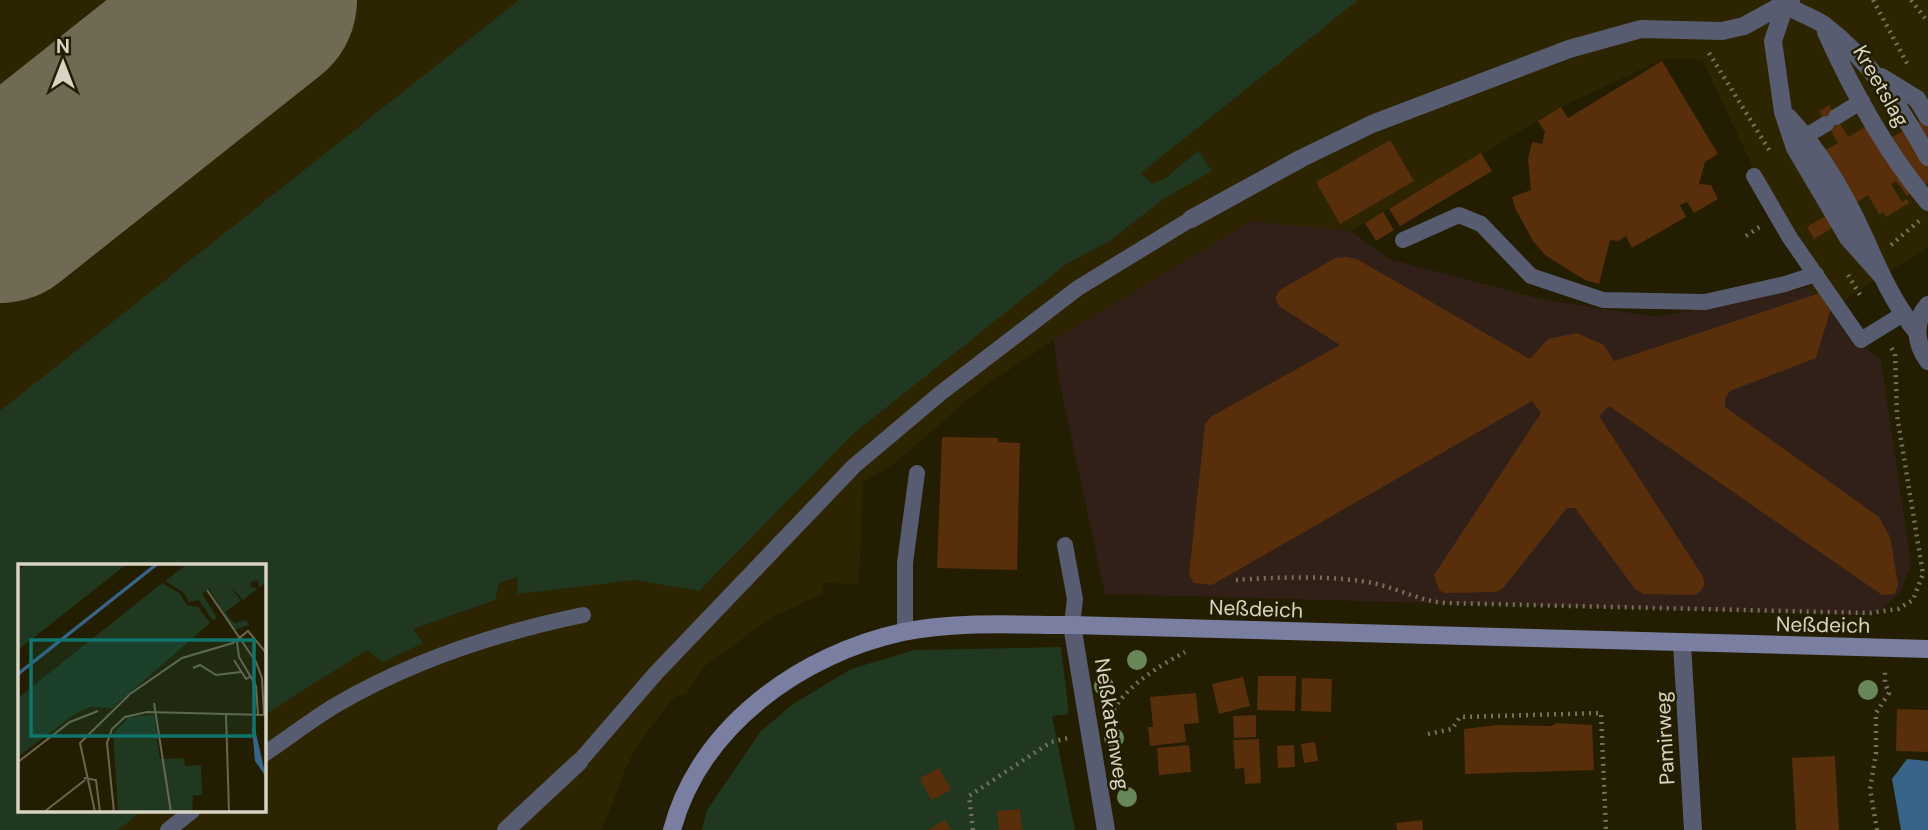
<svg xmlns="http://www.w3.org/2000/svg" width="1928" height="830" viewBox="0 0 1928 830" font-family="'DM Sans',sans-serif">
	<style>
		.commercial { fill: #312018 }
		.built { fill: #2d2501; fill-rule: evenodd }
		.green { fill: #203720 }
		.water { fill: #376488 }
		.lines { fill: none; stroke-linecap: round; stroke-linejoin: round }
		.runway { stroke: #706a54; stroke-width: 192 }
		.building { fill: #582e0b }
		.path { stroke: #76715b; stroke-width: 4.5; stroke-dasharray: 2 5; stroke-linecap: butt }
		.lane { stroke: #585c71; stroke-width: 16 }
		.street { stroke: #585c71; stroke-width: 18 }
		.secondary { stroke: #7a7fa1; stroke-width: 18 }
		.tree { fill: #678758 }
		.labels { text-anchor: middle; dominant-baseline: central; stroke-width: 5; stroke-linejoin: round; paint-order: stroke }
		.street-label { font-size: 21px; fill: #d7d4c4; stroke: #231d02 }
		.inset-river { fill: none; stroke: #376488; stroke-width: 3.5 }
		.inset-road { fill: none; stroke: #6b6650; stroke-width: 2 }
		.view { fill: #0f766e; fill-opacity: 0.15; stroke: #0f766e; stroke-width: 3.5 }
		.inset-edge { fill: none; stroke: #d7d4c4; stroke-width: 3.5 }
	</style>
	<rect width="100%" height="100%" fill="#231d02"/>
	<!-- commercial -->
	<path class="commercial" d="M1251,221l100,10 38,28 156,41 113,17 163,-32 37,57 23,18 30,204 -10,27 -18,18 -19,6 -759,-21 -47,-219 -4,-35z"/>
	<!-- built -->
	<path class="built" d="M0,0h1928v247l-106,67 -120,-255h-39l-102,48 -210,124 -100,-10 -197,119 -75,50 -84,73 -32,20 -4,101 -36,-1 1,10 -53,25 -66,48 -18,27 -14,5 -33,44 -12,21 -26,67h-602zM19,566h245v245h-245z"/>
	<!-- green -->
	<path class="green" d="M519,0h839l-217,173 11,11 14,-6 32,-27 14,20 -47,27 -56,43 -44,24 -212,169 -154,157 -64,-11 -117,14 -1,-17 -18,6 -4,17 -82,29 10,14 -40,19 -16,-12 -103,65v-149h-245v245h123l-24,19h-118v-419z
		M1061,647l8,67 -17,2 23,114h-373l5,-20 54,-79 32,-27 58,-35 63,-19z"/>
	<!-- water -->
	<path class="water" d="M1907,759l21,2v69h-27l-9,-51z"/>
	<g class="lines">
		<!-- runway -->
		<path class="runway" d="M0,207l261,-207"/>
	</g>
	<!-- building -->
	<path class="building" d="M1662,61l56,93 -13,8 -6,22 12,1 7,14 -24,14 -7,-11 -7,3 6,12 -54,31 -6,-12 -8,5 -8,-1 -11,44 -14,-4 -40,-25 -12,-14 -17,-31 -4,-13 19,-7 -3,-31 4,-17 10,2 3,-12 -7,-11 23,-14 7,11z
		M1829,105l19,32 17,-10 12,19 51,-30v67l-21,13 -11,-15 -5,3 11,18 5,-3 2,4 -23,14 -3,-5 -4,2 -11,-19 -14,9 -20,23 -20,12 -7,-12 20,-12 -16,-24 26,-16 -13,-24 14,-8 -19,-32z
		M1390,140l24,41 -74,43 -24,-42z
		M1481,153l11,18 -92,55 -11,-17z
		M1383,212l11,18 -18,11 -11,-18z
		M1346,257l11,2 173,100 18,-20 29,-6 27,12 10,16 206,-68 12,12 -16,53 -86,33 -5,8v8l154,110 11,20 8,47 -3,10 -13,1 -273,-189 -10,10 103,159 3,9 -4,7 -6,4 -51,-1 -9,-5 -60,-81h-8l-64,80 -7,4 -51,1 -6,-3 -5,-15 107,-162 -9,-12 -320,184 -18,-2 -5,-8 16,-151 7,-8 128,-71 -60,-38 -5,-9 5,-8 55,-32z
		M942,437l56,1v4l22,1 -3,127 -80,-2z
		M1258,676h38l-1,35 -38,-1z
		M1243,677l7,29 -31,8 -7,-30z
		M1302,678l30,1 -1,33 -30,-1z
		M1196,693l3,30 -15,1 2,18 -36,4 -2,-19h5l-3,-30z
		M1897,709l31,1v42l-32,-1z
		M1256,715v22l-22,1 -1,-22z
		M1557,723l35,2 2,45 -129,4 -1,-45 34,-4 53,1z
		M1259,739l2,44 -16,1 -1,-16 -9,1 -2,-29z
		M1315,742l3,19 -14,2 -3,-19z
		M1189,745l2,27 -32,3 -2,-27z
		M1294,745l1,22 -17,1 -1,-22z
		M1835,756l4,74h-43l-4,-72z
		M939,768l12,22 -20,10 -11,-22z
		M1020,809l2,21h-23l-2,-19z
		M945,820l6,10h-23z
		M1422,820l1,10h-26l-1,-7z"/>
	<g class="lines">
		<!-- path -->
		<path class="path" d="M1873,0l36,67
			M1911,0l17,22
			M1709,53l62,100
			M1746,236l15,-10
			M1891,245l28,-24
			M1848,275l12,20
			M1236,580c39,-3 104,-5 141,4 24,6 44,17 68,19l425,10 28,-4 15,-9 10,-26 -26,-159 -2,-61 -4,-7
			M1111,716c11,-28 48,-50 74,-64
			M1428,734l24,-5 8,-12 141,-4 5,117
			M973,830l-4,-34 82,-54 17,-4
			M1877,830l-7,-41 6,-36v-40l13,-20 -4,-10v-13"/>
		<!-- lane -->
		<path class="lane" d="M1836,117l26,-16
			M1806,136l20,-12
			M1754,176l36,62 71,102 42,-26
			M1403,240l56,-25 22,9 50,52 72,24 102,2 80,-18 31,-10
			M1065,545l10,54 -3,26
			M905,632v-69l12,-90
			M264,754c24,-16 47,-34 72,-49 77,-45 160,-72 247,-90
			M579,762l77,-89 198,-207 88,-74 136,-104 113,-69
			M168,830l24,-19"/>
		<!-- street -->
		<path class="street" d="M1785,5l-12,36 10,71 12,36 53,90 34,38
			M1785,5c12,7 27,12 39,20 45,34 77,83 104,132
			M1826,32c26,58 61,121 102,170
			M1881,77l36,22 11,18
			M1788,117c30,32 56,76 75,117 15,34 30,69 54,98
			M1191,219l111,-61 70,-34 197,-75 72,-20 81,2 22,-5 47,-26
			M1928,305c-15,17 -13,38 0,56
			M1072,625l34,205
			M1682,644l11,186
			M506,830l73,-68"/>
		<!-- secondary -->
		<path class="secondary" d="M672,830c28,-104 129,-176 231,-198 55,-11 114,-7 169,-7l856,24"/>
	</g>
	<!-- trees -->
	<g class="tree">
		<circle cx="1137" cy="660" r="10"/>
		<circle cx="1104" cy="686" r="10"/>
		<circle cx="1868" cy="690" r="10"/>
		<circle cx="1114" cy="738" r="10"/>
		<circle cx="1127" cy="797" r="10"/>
	</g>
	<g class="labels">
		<!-- street labels -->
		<g class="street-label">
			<text transform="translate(1881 86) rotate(60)">Kreetslag</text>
			<text transform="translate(1256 609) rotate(2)">Neßdeich</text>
			<text transform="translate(1823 625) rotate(1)">Neßdeich</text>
			<text transform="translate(1112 724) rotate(81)">Neßkatenweg</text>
			<text transform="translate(1665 738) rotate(-93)">Pamirweg</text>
		</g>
	</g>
	<!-- overview -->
	<g transform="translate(18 564)">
		<rect width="248" height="248" fill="#231d02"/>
		<path d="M9,0h100l-109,86v-79zM169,0h79v18l-7,6 -1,-8 -6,1 -2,5 7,3 -14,11 -13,-14 11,15 -16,11 9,11 12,-3 3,5 -15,5 -25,-41 -7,4 15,25 -4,3 -14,-21 -10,2 -6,-10 -18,-11zM144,19l17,10 8,12 11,2 12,16 -98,85 -22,-1 -17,8 -55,42v-59zM136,151l6,44 24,-1 1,8 16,-1 1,30h-9l-1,17h-74l-5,-78 16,-17z" fill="#203720"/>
		<path d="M234,164l3,1 11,48 -11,-16z" fill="#376488"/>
		<path class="inset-river" d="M0,110l139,-110"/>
		<path class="inset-road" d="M189,26l49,72 6,16 2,37M219,78l2,15 17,29 2,29M216,96l12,19 5,-3M175,104l7,-3 16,10 25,-3M136,139l17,109M208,150l3,98M0,198l52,-40 28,-11M66,214l12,2 4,32M26,248l41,-32M77,248l-15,-69 50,-49 52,-36 51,-15 15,-12 19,23M96,248l-7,-69 5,-14 13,-12 22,-5 120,3"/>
		<path class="view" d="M13,76h223v96h-223z"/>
		<rect width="248" height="248" class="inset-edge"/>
	</g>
	<!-- north arrow -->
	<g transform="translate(63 63)" stroke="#231d02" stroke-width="5" paint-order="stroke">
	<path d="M0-5L12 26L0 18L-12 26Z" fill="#d7d4c4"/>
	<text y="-10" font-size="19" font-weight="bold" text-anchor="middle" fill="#d7d4c4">N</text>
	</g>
</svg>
